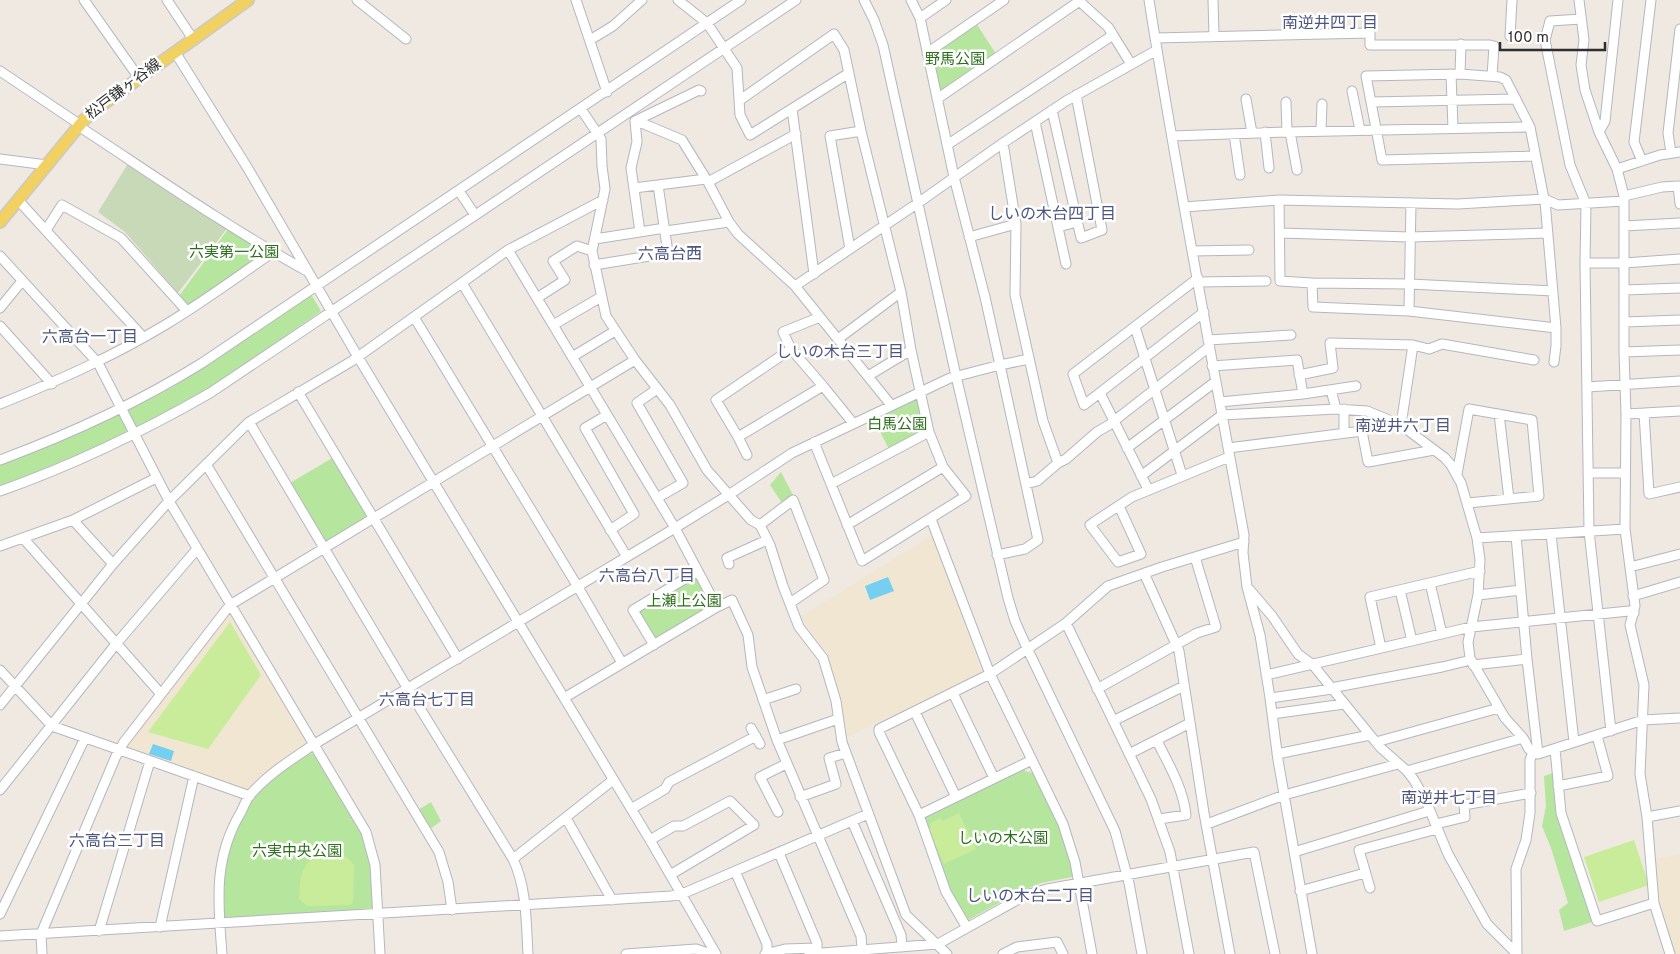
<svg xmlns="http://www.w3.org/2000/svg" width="1680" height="954" viewBox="0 0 1680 954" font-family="Overpass,'Noto Sans JP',sans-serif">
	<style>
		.education { fill: #f0e6d1 }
		.green { fill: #b6e59e }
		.cemetery { fill: #c8d9b8 }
		.pitch { fill: #c9ec9a }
		.water { fill: #75cff0 }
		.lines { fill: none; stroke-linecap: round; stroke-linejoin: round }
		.minor-casing { stroke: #b4b7c1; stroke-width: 11 }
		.major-casing { stroke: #c9c9c9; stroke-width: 14 }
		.minor { stroke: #fff; stroke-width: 9 }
		.major { stroke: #f2d163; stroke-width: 11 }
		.labels { text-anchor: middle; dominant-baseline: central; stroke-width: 5; stroke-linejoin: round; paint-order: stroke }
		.park-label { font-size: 15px; fill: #2c6e1b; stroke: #fff }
		.street-label { font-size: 15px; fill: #2e2e2e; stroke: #fff }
		.neighbourhood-label { font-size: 16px; fill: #4d5680; stroke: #fff }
	</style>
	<rect width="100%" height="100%" fill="#efe9e1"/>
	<!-- education -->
	<path class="education" d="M933,535l49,138 -135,64 -7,-42 -13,-43 -27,-35z
		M228,614l4,1 75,127 -2,3 -26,18 -31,28 -121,-42 -1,-4z
		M1680,855v99h-5l-16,-57 -3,-39z"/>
	<!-- green -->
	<path class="green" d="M974,20l24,37 -61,42 -10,-46z
		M229,228l35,22 -2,7 -71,48h-6l-6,-9z
		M311,294l10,17 -112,78 -74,40 -50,24 -85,33v-23l42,-16 89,-38 42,-22z
		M916,397l2,1 7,29 -1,3 -35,19 -16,-31z
		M334,457l34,56 -2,5 -37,23 -4,-1 -35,-57z
		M781,472l12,23 -11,8 -12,-18z
		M693,575l5,2 13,26 -1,5 -54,32 -3,-1 -17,-26z
		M307,753l7,1 49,81 8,31 2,41 -4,5 -142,8 -4,-3c0,-14 -1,-29 0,-43 5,-41 28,-81 62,-106 7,-5 15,-10 22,-15z
		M1025,768v3l8,2c10,20 45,85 39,104l-31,6 -22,9 -51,28 -3,-1 -17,-29 -24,-72v-2z
		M1553,773l5,42 34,107 -28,9 -5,-21 9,-7 -17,-55 -9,-22 4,-20 -2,-30z
		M431,802l10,19 -11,8 -12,-19z"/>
	<!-- cemetery -->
	<path class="cemetery" d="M129,162l99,65 -50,66 -53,-61 -27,-20z"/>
	<!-- pitch -->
	<path class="pitch" d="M230,622l31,53 -53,74 -60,-17z
		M959,813l17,36 -32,15 -17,-37 4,-1 -1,-3 11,-5 2,3z
		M1634,840l15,45 -50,17 -15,-45z
		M331,854l16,3 7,8 -1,38 -3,2 -43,1 -8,-7c2,-26 1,-41 32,-45z"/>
	<!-- water -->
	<path class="water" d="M888,577l6,14 -24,9 -5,-14z
		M153,744l21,7 -3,10 -22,-7z"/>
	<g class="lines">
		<!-- minor casing -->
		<g class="minor-casing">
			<path id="minor" d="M84,0l55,78
				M167,0l26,39
				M357,0l49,39
				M576,0l31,92
				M678,0l29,23 30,45 3,47 10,20 99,-62
				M864,0l10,20 9,25 73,331 52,222 7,23 12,27 88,183 14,52 13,71
				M1149,0c28,179 63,357 95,535l-1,18 4,34 13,48 10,63 8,62 34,194
				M1213,0l1,36
				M1579,0l5,40 -3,25 4,25 14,42 18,37 7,27v156l2,62 -1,115 10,77 -5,19 14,60 -4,89 7,43 7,86 16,51
				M920,18l26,-18
				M1581,19l-31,2 -5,19 25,125 16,39 -1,59 4,268 22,200
				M1113,35l18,29
				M1510,36l2,-36
				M1155,38l215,-5v12h120l4,1 -2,30
				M590,40l23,-14 29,-26
				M175,52l72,115 111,190 292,483 66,114
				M927,53l77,-53
				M0,71l76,51 7,7c73,48 146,99 222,141
				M1451,74l2,54
				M1460,74l1,-30
				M1352,91l8,39
				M937,99l144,-99
				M1246,99l6,34
				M740,100l94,-66 10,16 17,81 -31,5 20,113
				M1286,102l1,30
				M1371,102l145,-3
				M581,109l20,30 1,27 3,23 -13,62 14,65 29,44 35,45 37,65 44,50 9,5 10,20 13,41 16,41 24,31 13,43 6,41 64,173 41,39
				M792,109l22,165
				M1052,110l29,128 21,-8 -26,-135
				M637,121l45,19 26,42 21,40 9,12 57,52 96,119
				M1035,122l31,142
				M1321,131l1,-27
				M1265,132l4,36
				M1290,132l7,38
				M1599,132l6,-11 13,-121
				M1234,134l6,41
				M1172,136l115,-4 243,-5
				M1003,143l13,81 -1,71 28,126 15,42
				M947,145l166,-110 -5,-8 -30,-27
				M1671,153l-3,-20 12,-104
				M1535,156l-153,4 -16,-84 94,-2 40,3 6,3 24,47 14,72
				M0,159l47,6
				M1642,161l-8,-19 17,-142
				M1617,169l43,-14 20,-3
				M708,182l88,-48
				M634,188l72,-9
				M459,191l16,24
				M1624,196l38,-9 16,-1 2,18
				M18,200l125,137
				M1279,200l1,81 32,2 1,24 96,4 147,17
				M1545,201l11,127v18l-2,16
				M1184,207l95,-7 179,4 86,-5 14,6 66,-4
				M1624,226l56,-3
				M1058,227l19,-5
				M46,230l16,-25 59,33 66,73
				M666,231l63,-9
				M640,232l-9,-64 6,-26 -2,-21 64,-31 2,1
				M1280,233l130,4 138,-4
				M969,237l47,-13
				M595,239l70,-11
				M508,250l167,278 42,79
				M1192,251l57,-1
				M0,256l98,107 71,138 197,331 9,33 5,89
				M1585,263h39l56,-4
				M594,265l74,-12 -10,-68
				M1198,278l-125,96 11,31 120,-93
				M1198,282l68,-1
				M462,283l165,274
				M1312,283l98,1 143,7
				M795,286l123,-83 85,-60 63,-42 91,-51
				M1624,290l56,-2
				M537,298l28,-18 -12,-19 24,-15 15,5
				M0,308l22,-27
				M1409,311l2,-108
				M414,317l164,270 44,76
				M820,317l-37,15 8,17 32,37 30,37
				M1624,322l56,-2
				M553,325l48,-28
				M0,326l52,58
				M1135,327l47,148
				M838,339l63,-47
				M1208,340l83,-5
				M791,349l-75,51 22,37 85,-51
				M1624,352l56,-2
				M572,357l43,-26
				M1212,366l85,-6 6,34
				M1299,375l34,-7 -3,-25 83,2 16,4 13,-5 92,16
				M868,376l43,-26
				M1587,387l93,-6
				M657,389l-20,14 46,80 -26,15
				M1331,390l5,19
				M298,392l160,267
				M1100,393l48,96
				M1220,402l83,-8 53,-8
				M0,404c57,-23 112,-47 165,-79 37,-22 72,-48 108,-73
				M1344,409v24
				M1644,413l5,81 31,-7
				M1499,414l10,85
				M1626,414l54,-3
				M607,415l-22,13 49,86 -24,16
				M1114,421l95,-74
				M249,422l159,267 105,170c14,30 13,62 15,95
				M1401,425l12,-80
				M738,437l9,18
				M814,442l48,119 104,-65 -23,-29 -14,-35 -18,-82 -10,-58 -40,-161
				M1127,448l88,-66
				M1228,448l134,-17 6,31 66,-12
				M0,460c70,-26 138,-57 202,-97l539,-363
				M206,464l233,388 9,30 4,28
				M1588,473h37
				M1457,474l12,-65 63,11 7,76 -71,7
				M1141,476l81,-61 114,-6 31,2 34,14 44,33 6,7 10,18 16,55 3,22 -2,35 -10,47 2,16 35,60 18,20 6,11 9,5 105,-34 37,-2
				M831,484l98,-52
				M1026,484l11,-3 21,-18 8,-4 31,-27 17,-10
				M0,491c74,-26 142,-59 210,-98l586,-393
				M1119,506l22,48 -23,8 -28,-37 4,-3 38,-25 97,-40
				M73,520l40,44
				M760,525l33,-25 31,80 -34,23
				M847,525l96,-58
				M1551,534l23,208
				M1516,536l11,123 11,95
				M23,538l138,156
				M1477,538l148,-9
				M0,546l73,-26 83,-42
				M997,555l28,-6 13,-9 -38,-175 29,-6
				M729,564l-2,-6 40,-18
				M1630,567l50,-13
				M1144,573l35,78 25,162 26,141
				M1430,583l12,51
				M1249,589l23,27 26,38 15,11 57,70 11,13 26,23 7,9 12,21 22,53 39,70 30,30
				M1400,590l12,51
				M1478,595l43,-5
				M1633,596l47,-14
				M1066,623l85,176 19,53 19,102
				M654,645l-21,-35 65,-39
				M1381,648l-11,-51 110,-26
				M1473,665l54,-6
				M0,670l52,56 198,70
				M1266,675l205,-48 158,-16 5,2
				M1331,688l111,-21 29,-7
				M1097,689l100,-56 19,-6 -21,-70
				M953,693l41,85
				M564,698l153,-91 15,-7 16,35 4,32 25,73 84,196 1,13
				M1270,698l62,-9
				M763,700l33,-11
				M0,705l113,-141 56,-63 80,-79 103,-61 156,-111 95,-50
				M915,712l41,85
				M1272,714l72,-10
				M1113,721l71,-35
				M751,728l9,16
				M777,740l61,-21
				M1157,741c12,24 26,47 29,74l-27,4
				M1376,742l123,-34
				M1555,749l6,64 36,108 57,-18
				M1129,754l61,-31
				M1277,754l93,-19
				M1032,760l31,64 12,38 17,92
				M1407,771l116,-33
				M1558,786l50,-10 -11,-40
				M0,790l116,-146 81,-95
				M800,797l36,-13 -7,-26 17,-5
				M631,809l34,-20 4,-7 87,-46
				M778,812l-18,-35 26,-13
				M919,815l113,-55 -42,-86 -59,-155
				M1647,817l33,-6
				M566,818l46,82
				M852,821l49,114 1,12
				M1207,824l77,-29 114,-31
				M1436,824l29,-7 -1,-12 67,-12
				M650,840l24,-14h9l47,-25 24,24 -84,50
				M1294,852l135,-41
				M779,853l38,90v5
				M513,859l100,-79
				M735,871l32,73v10
				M1370,888l-11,-38 78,-21
				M1300,891l65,-18
				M0,914l85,-176
				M160,927l34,-151
				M967,928l-21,-36 -27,-77 -40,-83v-3l111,-55 76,-51 42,-37 54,-19 82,-25
				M99,931l51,-170
				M0,936l671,-40 11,-2 186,-80
				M42,954l-1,-20 75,-178 8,-14 106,-137 405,-245
				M222,954c-4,-52 -9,-95 19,-142 3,-6 5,-12 9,-17 18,-21 41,-35 63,-50l362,-217 55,-34 62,-41 158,-75 50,-13 -15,-68 -31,-120 -34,-159 -9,-18
				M626,954l70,-5 15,5
				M765,954l20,-5 32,-1
				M809,954l129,-10 88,-49 21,-6 207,-37 21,102
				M1003,954l14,-7 40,-5 6,12
				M1517,954l-1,-85 10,-29 4,-27v-53l3,-8"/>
		</g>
		<!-- major casing -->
		<g class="major-casing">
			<path id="major" d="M0,222l83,-101 9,-9 156,-112"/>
		</g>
		<!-- minor -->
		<use href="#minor" class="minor"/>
		<!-- major -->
		<use href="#major" class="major"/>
	</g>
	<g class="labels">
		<!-- park labels -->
		<g class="park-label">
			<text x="955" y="60">野馬公園</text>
			<text x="234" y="253">六実第一公園</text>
			<text x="897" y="425">白馬公園</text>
			<text x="684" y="602">上瀬上公園</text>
			<text x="1003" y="839">しいの木公園</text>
			<text x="297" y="852">六実中央公園</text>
		</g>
		<!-- street labels -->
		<g class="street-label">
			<text transform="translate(124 90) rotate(-37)">松戸鎌ヶ谷線</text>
		</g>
		<!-- neighbourhood labels -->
		<g class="neighbourhood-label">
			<text x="1330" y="24">南逆井四丁目</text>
			<text x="1052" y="215">しいの木台四丁目</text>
			<text x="670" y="255">六高台西</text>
			<text x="90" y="338">六高台一丁目</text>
			<text x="840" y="353">しいの木台三丁目</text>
			<text x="1403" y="427">南逆井六丁目</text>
			<text x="647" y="577">六高台八丁目</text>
			<text x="427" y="701">六高台七丁目</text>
			<text x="1449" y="799">南逆井七丁目</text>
			<text x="117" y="842">六高台三丁目</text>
			<text x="1030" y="897">しいの木台二丁目</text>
		</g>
	</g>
	<!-- scale -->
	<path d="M1500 42v8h105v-8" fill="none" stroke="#2e2e2e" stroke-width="2.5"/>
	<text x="1508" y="42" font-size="15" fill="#2e2e2e" stroke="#ffffff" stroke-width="4" paint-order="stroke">100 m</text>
</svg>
